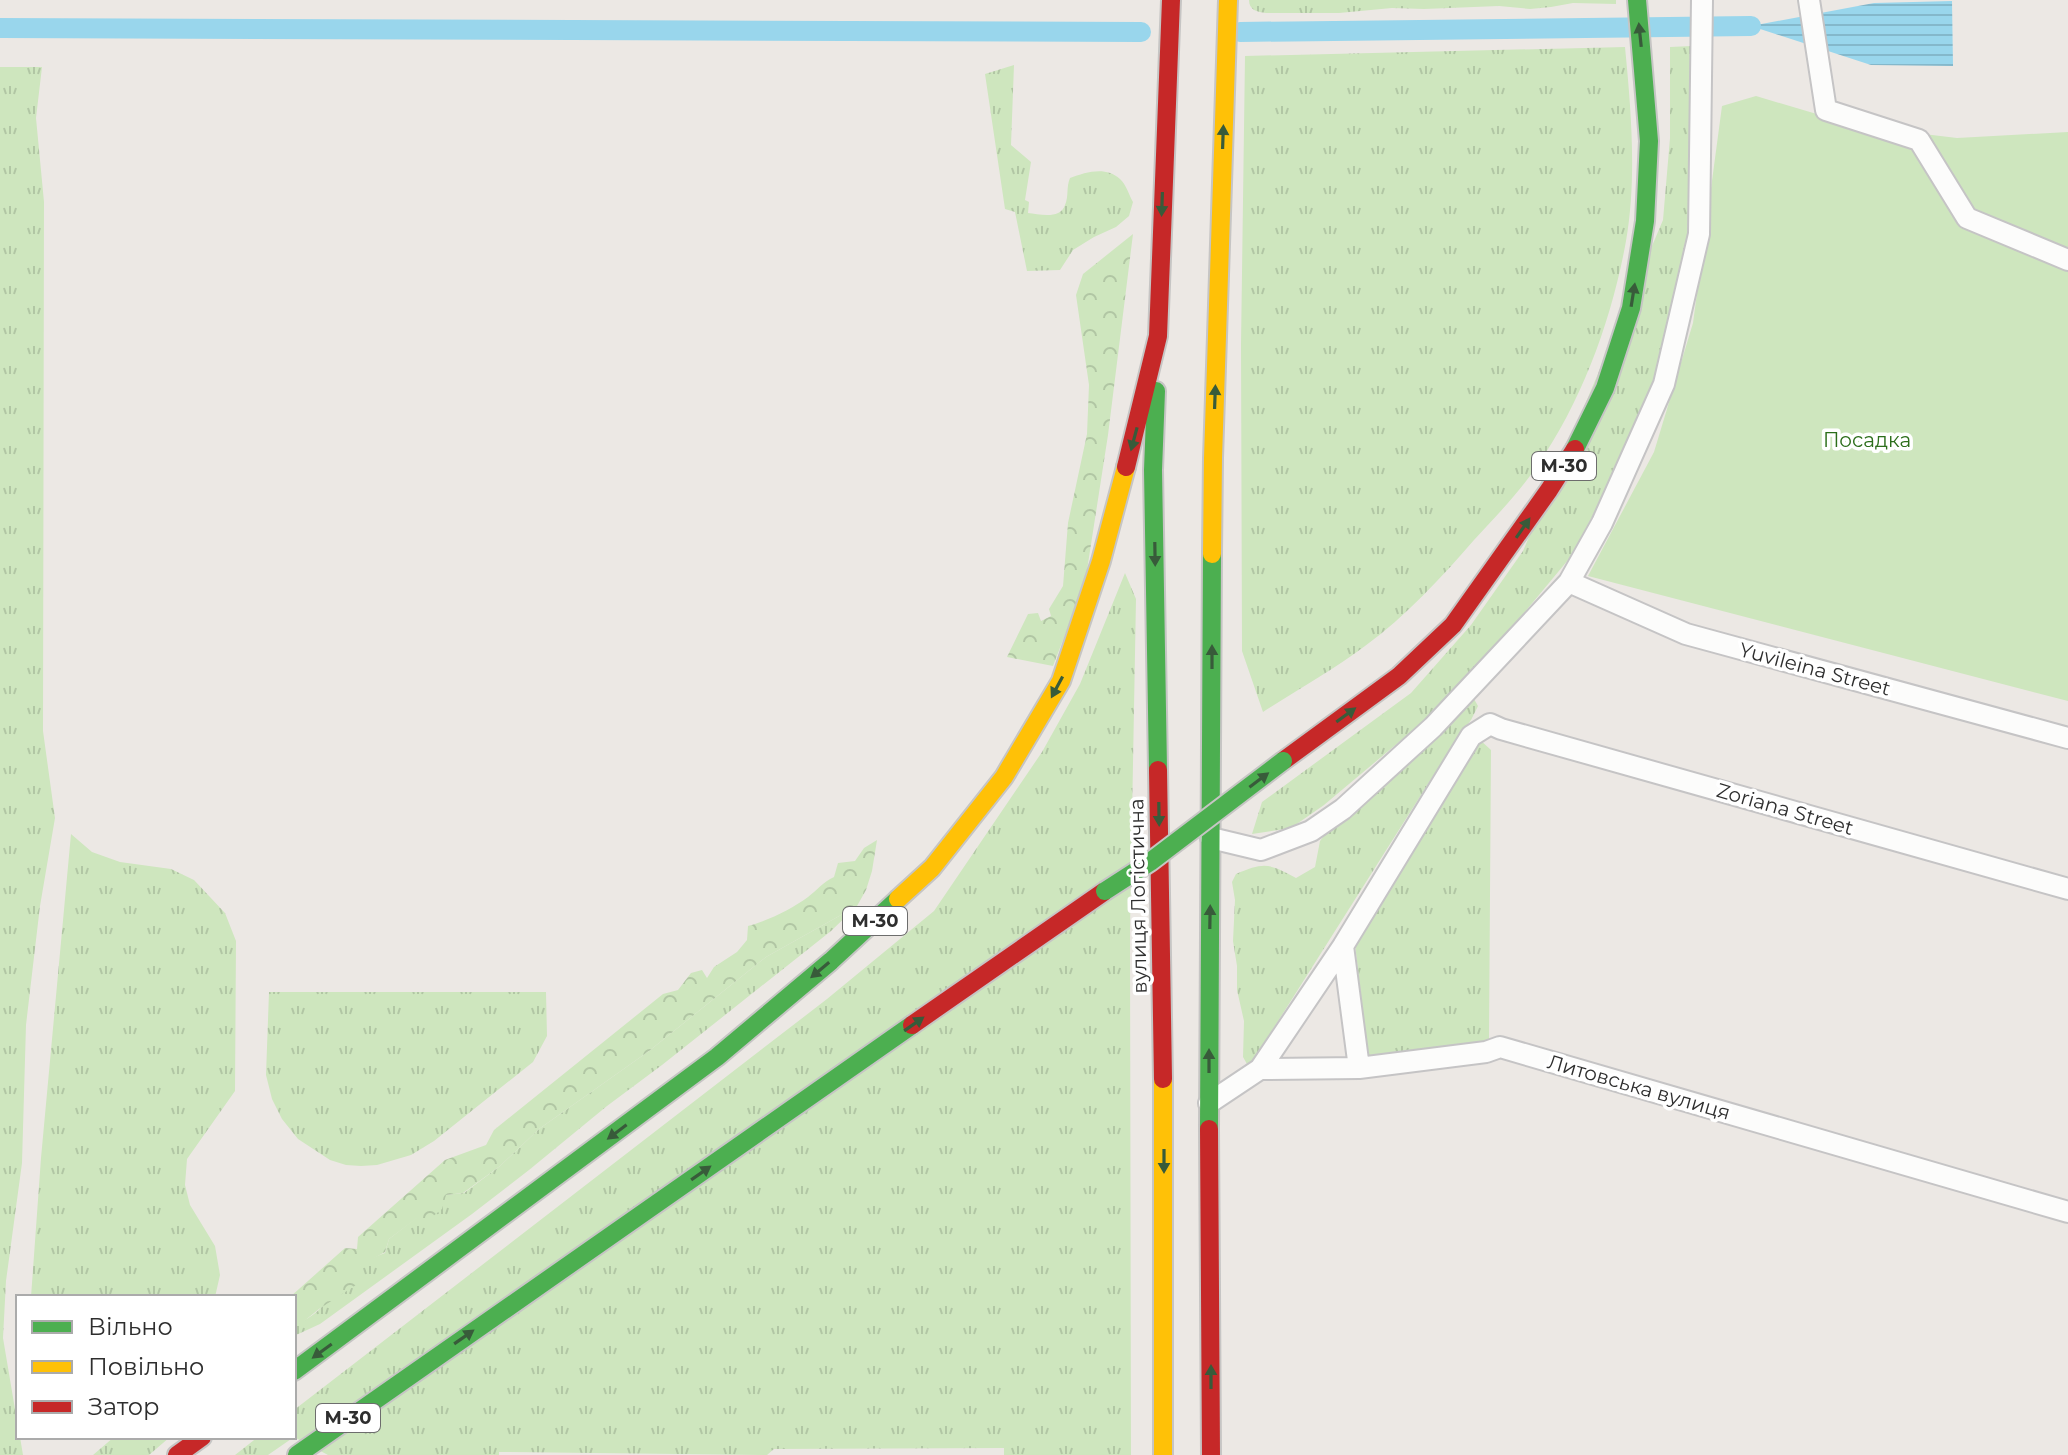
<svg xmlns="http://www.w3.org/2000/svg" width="2068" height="1455" viewBox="0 0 2068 1455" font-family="Montserrat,sans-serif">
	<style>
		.grass { fill: url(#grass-tufts) }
		.forest { fill: url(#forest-crowns) }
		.park { fill: #cee6be }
		.water { fill: url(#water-rules) }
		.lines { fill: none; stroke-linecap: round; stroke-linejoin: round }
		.canal { stroke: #99d6ec; stroke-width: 20 }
		.street-casing { stroke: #c5c4c5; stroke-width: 24 }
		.fast-casing { stroke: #c6c5c4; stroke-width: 22 }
		.slow-casing { stroke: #c6c5c4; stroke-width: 22 }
		.jam-casing { stroke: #c6c5c4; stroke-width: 22 }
		.street { stroke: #fcfcfb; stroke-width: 20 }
		.fast { stroke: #4caf50; stroke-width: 18 }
		.slow { stroke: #ffc107; stroke-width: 18 }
		.jam { stroke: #c62828; stroke-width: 18 }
		.fast-bridge-casing { stroke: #c6c5c4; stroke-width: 22; stroke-linecap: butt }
		.fast-bridge { stroke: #4caf50; stroke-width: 18 }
		.oneway { fill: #385b3a }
		.labels { text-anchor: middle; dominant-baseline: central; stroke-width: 7; stroke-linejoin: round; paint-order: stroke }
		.shield { fill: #fff; stroke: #6d6d6d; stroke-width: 2 }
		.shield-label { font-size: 18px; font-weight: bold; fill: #2e2e2e }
		.park-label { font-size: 20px; fill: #2c6e1b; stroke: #fff }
		.street-label { font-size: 20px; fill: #2e2e2e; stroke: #fff }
	</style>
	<defs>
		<pattern id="grass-tufts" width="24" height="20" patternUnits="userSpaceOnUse" patternTransform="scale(2)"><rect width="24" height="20" fill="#cee6be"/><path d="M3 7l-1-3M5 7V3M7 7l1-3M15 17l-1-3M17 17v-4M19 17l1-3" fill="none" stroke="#b1c6a4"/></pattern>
		<pattern id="forest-crowns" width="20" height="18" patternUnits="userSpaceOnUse" patternTransform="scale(2)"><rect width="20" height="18" fill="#cee6be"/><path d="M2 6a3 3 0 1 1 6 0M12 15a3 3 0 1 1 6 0" fill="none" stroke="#b1c6a4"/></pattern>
		<pattern id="water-rules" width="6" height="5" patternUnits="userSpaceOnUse" patternTransform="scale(2)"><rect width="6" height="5" fill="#99d6ec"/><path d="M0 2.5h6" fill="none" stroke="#84b8cb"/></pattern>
	</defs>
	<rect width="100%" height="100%" fill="#ece8e4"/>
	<!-- grass -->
	<path class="grass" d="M1249,0h367v4l-43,-1 -22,4 -21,2 -31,-3 -75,3 -32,-1 -53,5h-73c-9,-1 -17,-3 -17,-13z
		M1692,46l-1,175 -23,126 -40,99 -55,108 -84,101 -59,61 -106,89 -33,23 -39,6 10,-32 149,-109 60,-68 52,-74 140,-331 7,-82v-91z
		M1625,47c6,62 12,132 1,194 -14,78 -44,160 -89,225 -18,27 -42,51 -63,74 -33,38 -68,76 -109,106 -32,24 -68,44 -102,66l-21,-61 -1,-306 4,-289z
		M1014,65l-3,80 20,17 -6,38 4,2 -1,11c11,1 32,7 37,-8 4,-9 1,-18 5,-27 16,-6 36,-12 50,1 6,5 9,16 13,23l-4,14 -13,11 -22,10 -21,13 -13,20 -33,1 -12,-59 -10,-3 -20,-135z
		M0,67h42l-6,51 8,84 -1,529 12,87 -15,88 -14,119 -4,138 -16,118 -3,57 15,89v10h2l3,18h-23z
		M1125,573l11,26 -6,329 1,527h-127v-7l-230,1 -7,6 -268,-3v3h-171l-34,-18v-27l533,-411 107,-88 108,-159 38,-68z
		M1474,699l4,7 -7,14 -19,26 -191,302 -6,15 -8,1 -4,-7 1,-36 -7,-31v-24l-4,-25 2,-41 -3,-18 4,-8c28,-12 33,-11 60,4l19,-11 5,-26 7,-9 137,-122z
		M1479,739l12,11 -2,291 -121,15 -13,-112z
		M71,834l21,18 28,10 51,7 23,11 31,33 11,28 -1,150 -48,68 -2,26 5,20 25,41 5,29 -5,22h-184l10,-139z
		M857,906l-26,25 -169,134 -55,41 -78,64 -57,44 -152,110 -26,12v-12c30,-7 44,-43 68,-60 7,-5 15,-8 23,-11l4,-14 57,-44 18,-2 36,-27 39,-37 110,-78 117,-94z
		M269,992h277l1,44 -14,26 -99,79 -23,14 -34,10 -16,1 -15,-1 -16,-5 -32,-21 -16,-20 -10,-20 -6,-24z
		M114,1437h56l-21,18h-56z
		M258,1437h36l-26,18h-33z"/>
	<!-- forest -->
	<path class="forest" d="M1133,234l-25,201 -23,148 -32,83 -46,-9 21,-43 10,-1 3,8 10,-5 -2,-7 14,-23 5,-63 19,-89 2,-49 -13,-90 7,-21z
		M877,840l-5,31 -6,19 -9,16 -91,51 -117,94 -110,78 -39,37 -37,27 -17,2 -4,14 -15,12 -10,-3 -28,21 -4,13 -25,14 -4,19 -37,24 -16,13 -9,2v-27h-4l55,-49 12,1 1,-12 87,-77 41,-15 8,-15 169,-136 15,-4 13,-17 11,-3 5,8 7,-11 23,-15 10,-12 1,-14c19,-5 44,-17 60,-29 9,-7 15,-15 26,-20l4,-14 17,-2 9,-13z"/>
	<!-- park -->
	<path class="park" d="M1756,96l101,30 100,12 111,-6v569l-480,-125 66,-124 39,-129 29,-217z"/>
	<!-- water -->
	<path class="water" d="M1952,1l1,65 -82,-1 -120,-39 123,-23z"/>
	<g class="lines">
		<!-- canal -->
		<path class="canal" d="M0,28l1141,4
			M1240,32l511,-6"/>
		<!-- street casing -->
		<g class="street-casing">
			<path id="street" d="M1809,0l17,110 93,30 48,78 101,42
				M1569,582l117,52 382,104
				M1211,838l50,12 50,-19 32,-22 90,-82 136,-145 33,-59 62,-139 35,-150 3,-234
				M1343,946l16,122
				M1260,1069l83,-123 128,-210 19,-12 11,5 567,160
				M1209,1103l51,-34 99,-1 127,-16 14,-5 568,165"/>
		</g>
		<!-- fast casing -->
		<g class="fast-casing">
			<path id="fast" d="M1156,391l-3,79 5,300
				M1575,449l30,-61 26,-80 14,-87 4,-80 -12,-141
				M1209,1129l3,-575
				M294,1371l423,-314 114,-96 67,-62
				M297,1455l615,-430"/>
		</g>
		<!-- slow casing -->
		<g class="slow-casing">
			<path id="slow" d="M1212,554l1,-96 15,-458
				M898,899l34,-31 72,-91 57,-96 40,-120 25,-94
				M1163,1079v376"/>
		</g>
		<!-- jam casing -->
		<g class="jam-casing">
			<path id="jam" d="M1126,467l32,-131 13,-336
				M1283,761l116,-85 54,-51 96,-135 26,-41
				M1158,770l5,309
				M912,1025l193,-134
				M1209,1129l2,326
				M177,1455l25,-18"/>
		</g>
		<!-- street -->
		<use href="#street" class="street"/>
		<!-- fast -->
		<use href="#fast" class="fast"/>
		<!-- slow -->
		<use href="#slow" class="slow"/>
		<!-- jam -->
		<use href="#jam" class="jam"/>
		<!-- fast-bridge casing -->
		<g class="fast-bridge-casing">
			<path id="fast-bridge" d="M1105,891l45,-29 133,-101"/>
		</g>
		<!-- fast-bridge -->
		<use href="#fast-bridge" class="fast-bridge"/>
	</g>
	<!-- one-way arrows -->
	<defs><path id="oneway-solid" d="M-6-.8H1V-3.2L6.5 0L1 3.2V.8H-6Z" transform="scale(2)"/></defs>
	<g class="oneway">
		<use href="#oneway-solid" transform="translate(1640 35) rotate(-96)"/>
		<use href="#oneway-solid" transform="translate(1223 137) rotate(-88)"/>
		<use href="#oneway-solid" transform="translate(1162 204) rotate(92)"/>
		<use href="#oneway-solid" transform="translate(1633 295) rotate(-81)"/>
		<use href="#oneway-solid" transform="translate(1215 397) rotate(-88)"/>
		<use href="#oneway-solid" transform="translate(1134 439) rotate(105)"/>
		<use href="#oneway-solid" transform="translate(1523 528) rotate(-55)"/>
		<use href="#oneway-solid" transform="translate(1155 554) rotate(89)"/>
		<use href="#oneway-solid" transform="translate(1212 657) rotate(-90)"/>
		<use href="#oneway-solid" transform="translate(1057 687) rotate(118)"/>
		<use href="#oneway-solid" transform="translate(1346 715) rotate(-36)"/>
		<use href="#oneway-solid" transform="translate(1259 780) rotate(-37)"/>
		<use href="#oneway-solid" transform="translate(1159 814) rotate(89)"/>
		<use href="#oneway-solid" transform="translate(1210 917) rotate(-89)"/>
		<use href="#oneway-solid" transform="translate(820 970) rotate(140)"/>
		<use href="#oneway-solid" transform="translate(914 1024) rotate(-35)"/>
		<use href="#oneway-solid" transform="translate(1209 1061) rotate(-90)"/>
		<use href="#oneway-solid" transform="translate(617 1132) rotate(143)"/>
		<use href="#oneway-solid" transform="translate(1164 1161) rotate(90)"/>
		<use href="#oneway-solid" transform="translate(701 1173) rotate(-35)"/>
		<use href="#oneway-solid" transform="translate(464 1337) rotate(-35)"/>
		<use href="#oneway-solid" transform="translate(322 1351) rotate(144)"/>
		<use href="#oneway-solid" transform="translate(1211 1377) rotate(-90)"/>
	</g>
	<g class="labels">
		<!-- shield labels -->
		<g class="shield">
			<rect x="1532" y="452" width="64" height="28" rx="6"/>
			<rect x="843" y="907" width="64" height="28" rx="6"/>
			<rect x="316" y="1404" width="64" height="28" rx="6"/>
		</g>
		<g class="shield-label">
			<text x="1564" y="466">М-30</text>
			<text x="875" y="921">М-30</text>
			<text x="348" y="1418">М-30</text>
		</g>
		<!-- park labels -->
		<g class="park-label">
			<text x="1867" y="440">Посадка</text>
		</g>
		<!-- street labels -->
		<g class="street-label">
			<text transform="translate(1815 669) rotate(15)">Yuvileina Street</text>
			<text transform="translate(1785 809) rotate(16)">Zoriana Street</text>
			<text transform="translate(1138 896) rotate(-91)">вулиця Логістична</text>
			<text transform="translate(1639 1087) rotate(16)">Литовська вулиця</text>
		</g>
	</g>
	<!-- legend -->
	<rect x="16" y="1295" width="280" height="144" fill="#ffffff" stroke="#ababab" stroke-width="2"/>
	<rect x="32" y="1321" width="40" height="12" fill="#4caf50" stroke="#ababab" stroke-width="2"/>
	<text x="88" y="1335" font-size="24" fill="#2e2e2e">Вільно</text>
	<rect x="32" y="1361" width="40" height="12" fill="#ffc107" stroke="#ababab" stroke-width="2"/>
	<text x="88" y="1375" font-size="24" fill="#2e2e2e">Повільно</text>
	<rect x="32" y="1401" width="40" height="12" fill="#c62828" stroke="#ababab" stroke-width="2"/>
	<text x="88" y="1415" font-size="24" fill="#2e2e2e">Затор</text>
</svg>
